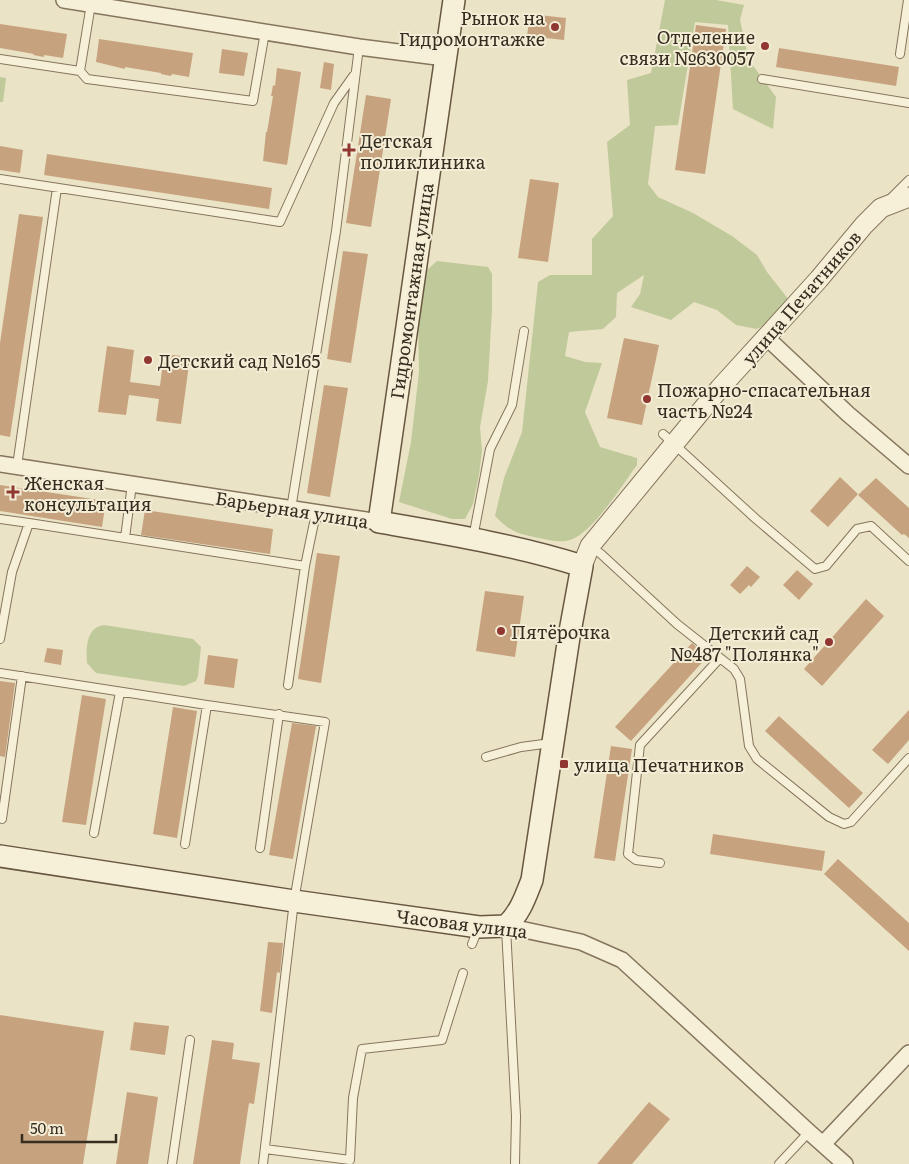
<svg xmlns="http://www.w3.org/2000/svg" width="909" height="1164" viewBox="0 0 909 1164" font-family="Literata,serif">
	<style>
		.green { fill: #c0c99a }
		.building { fill: #c7a27e }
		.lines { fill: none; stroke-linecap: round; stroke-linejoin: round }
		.service-casing { stroke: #85755d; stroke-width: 10 }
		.minor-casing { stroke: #85755d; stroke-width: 18 }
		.tertiary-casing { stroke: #85755d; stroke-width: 21 }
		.secondary-casing { stroke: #675740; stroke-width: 24 }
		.service { stroke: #f7f0d9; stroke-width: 8 }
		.minor { stroke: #f7f0d9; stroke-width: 15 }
		.tertiary { stroke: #f7f0d9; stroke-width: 19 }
		.secondary { stroke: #f7f0d9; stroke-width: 21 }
		.poi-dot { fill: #913731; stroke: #f3edd5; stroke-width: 2 }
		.labels { text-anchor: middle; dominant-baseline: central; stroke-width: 4; stroke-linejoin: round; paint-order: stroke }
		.poi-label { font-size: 18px; fill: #372c20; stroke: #f3edd5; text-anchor: start }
		.street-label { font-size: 18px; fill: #372c20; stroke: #f3edd5 }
	</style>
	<rect width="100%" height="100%" fill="#ebe3c6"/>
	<!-- green -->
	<path class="green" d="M665,0h51l28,5 -4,15 9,40 27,37 -3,32 -40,-20 -5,-84 -33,-3 -17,103 -23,1 -7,58 10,13 35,16 39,23 25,19 10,17 22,28 -9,16 -23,13 -21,-4 -19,-15 -23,-8 -23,18 -40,-13 9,-13 4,-19 -27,18 -1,24 -13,12 -34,3 -4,24 20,6 17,1 -17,49 15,35 37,11v7c-15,20 -44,68 -67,75 -9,3 -22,0 -31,-2 -20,-4 -29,-6 -44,-22l9,-38 18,-46 16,-150 12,-7h42v-36l21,-23 -6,-74 23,-17 -3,-45 24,-7z
		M0,77l6,1 -3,24h-3z
		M437,261l51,6 4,7v35l-4,72 -8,46 2,24 -3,24 -6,29 -8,15h-13l-53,-17 12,-60 8,-70 -1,-55 9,-47z
		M104,625l89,14 8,8 -3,29 -2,5 -12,5 -88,-13 -9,-10c-1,-14 -1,-36 17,-38z"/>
	<!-- building -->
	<path class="building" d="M530,14l36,4 -2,22 -37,-4z
		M0,24l67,10 -4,24 -19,-3v2l-11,-2 1,-1 -34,-6z
		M696,25l30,4 -21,145 -30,-4z
		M99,39l94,14 -4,24 -17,-3 -1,2 -10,-2v-1l-36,-6v2l-29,-7z
		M779,48l120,19 -3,19 -120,-19z
		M222,49l26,4 -4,23 -25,-3z
		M324,62l10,2 -3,26 -11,-2z
		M277,68l24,4 -14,93 -24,-4 3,-29h1l6,-36h-2l1,-5 1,-6 2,1z
		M366,95l25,4 -20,128 -25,-4z
		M0,146l23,4 -3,23 -20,-3z
		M47,154l225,34 -3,21 -225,-34z
		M530,179l29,4 -11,79 -30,-4z
		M19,214l24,3 -33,220 -10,-2v-92z
		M343,251l25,3 -17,109 -24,-4z
		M624,338l35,7 -17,80 -35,-7z
		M107,346l27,4 -4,32 30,4 4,-32 26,3 -9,67 -25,-3 3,-22 -30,-4 -3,20 -28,-3z
		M324,385l24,3 -18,109 -23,-4z
		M840,477l18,17 -30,33 -18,-16z
		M876,478l33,30v30l-5,-4 -2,1 -44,-40z
		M0,485l106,16 -4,26 -102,-16z
		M145,510l128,19 -3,25 -129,-19z
		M317,553l23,3 -19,127 -23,-4z
		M747,566l13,11 -9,10 -2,-2 -9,9 -10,-9z
		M797,570l16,14 -14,16 -16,-15z
		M485,591l39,5 -9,61 -39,-6z
		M866,599l18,17 -62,70 -18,-17z
		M692,643l15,14 -76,84 -16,-14z
		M47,648l16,2 -2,15 -17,-3z
		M208,655l30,4 -4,29 -30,-4z
		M0,681l15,2 -10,74 -5,-1z
		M82,695l24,4 -20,126 -24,-3z
		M173,707l24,4 -20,127 -24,-4z
		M909,710v30l-21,24 -16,-14z
		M779,716l84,77 -14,15 -84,-77z
		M292,723l24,3 -23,133 -24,-4z
		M611,746l21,3 -17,112 -21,-3z
		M713,834l112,17 -3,20 -112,-17z
		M838,859l71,64v28l-85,-77z
		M268,942l15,1 -3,30 -3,-1 -5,41 -12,-2z
		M0,1015l104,16 -21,133h-83z
		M134,1022l35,4 -4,29 -35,-5z
		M212,1040l22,3 -2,16 28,4 -6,41 -5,-1 -9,61h-47z
		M127,1092l31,5 -10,67h-32z
		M649,1102l21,17 -38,45h-35z"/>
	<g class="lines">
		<!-- service casing -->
		<g class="service-casing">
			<path id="service" d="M900,54l8,-54
				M0,59l80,12 11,-67
				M80,71l7,8 166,22 12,-69
				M762,79l147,24
				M0,179l280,43 54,-119 20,-28
				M891,198l18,-18
				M663,434l93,85 59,50 11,-3 31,-37 14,-3 38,35
				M17,466l40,-278
				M291,509l45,-278 23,-184
				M0,519l29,4
				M125,538l7,-54
				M473,538l17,-89 22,-44 12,-74
				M590,546l11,8 76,70 43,34 -80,87 -12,109 8,6 24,3
				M0,639l12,-67 17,-49 276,43 11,-53
				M720,658l14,11 6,10 9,67 8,13 72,58 15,7 7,-2 58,-64
				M0,673l207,32 118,17 -31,179 -31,263
				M288,685l17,-119
				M486,757l35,-10 30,-4
				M0,818l2,1 20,-143
				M94,833l26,-141
				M185,844l22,-139
				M260,848l19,-134
				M506,928l10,188 -1,48
				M472,944l6,-15
				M265,1149l85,11 3,-62 9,-49 80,-9 21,-67
				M172,1164l18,-124
				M779,1164l30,-32"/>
		</g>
		<!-- minor casing -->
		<g class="minor-casing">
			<path id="minor" d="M64,0l295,47 86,11
				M766,337l82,77 61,52
				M0,464l379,58
				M506,926l75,16 41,18 187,172 36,32
				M823,1144l86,-91"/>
		</g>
		<!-- tertiary casing -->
		<g class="tertiary-casing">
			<path id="tertiary" d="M582,566l8,-20 130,-158 99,-109 45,-54 17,-17 28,-11"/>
		</g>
		<!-- secondary casing -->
		<g class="secondary-casing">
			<path id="secondary" d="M0,856l294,45 185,26 27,-1c14,-13 19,-28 26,-46l37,-243 13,-71c-66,-21 -134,-32 -203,-44l75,-522"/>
		</g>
		<!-- service -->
		<use href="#service" class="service"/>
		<!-- minor -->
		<use href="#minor" class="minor"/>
		<!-- tertiary -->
		<use href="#tertiary" class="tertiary"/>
		<!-- secondary -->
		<use href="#secondary" class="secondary"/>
	</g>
	<!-- markers -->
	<g class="poi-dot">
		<circle cx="555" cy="27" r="5"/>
		<circle cx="765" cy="46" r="5"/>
		<path d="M346.5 142.5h5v5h5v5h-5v5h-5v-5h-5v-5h5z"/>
		<circle cx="148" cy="360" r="5"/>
		<circle cx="647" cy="399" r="5"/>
		<path d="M10.5 484.5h5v5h5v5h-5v5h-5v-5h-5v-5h5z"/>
		<circle cx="501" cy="631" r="5"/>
		<circle cx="829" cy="642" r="5"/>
		<rect x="559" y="759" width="10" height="10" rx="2.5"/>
	</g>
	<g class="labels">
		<!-- poi labels -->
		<g class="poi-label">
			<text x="545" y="17" text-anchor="end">Рынок на<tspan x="545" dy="21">Гидромонтажке</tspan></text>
			<text x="755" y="36" text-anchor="end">Отделение<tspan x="755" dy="21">связи №630057</tspan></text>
			<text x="360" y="140">Детская<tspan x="360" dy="21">поликлиника</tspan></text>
			<text x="158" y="360">Детский сад №165</text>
			<text x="657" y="389">Пожарно-спасательная<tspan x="657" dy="21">часть №24</tspan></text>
			<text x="24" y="482">Женская<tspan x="24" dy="21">консультация</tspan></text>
			<text x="511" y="631">Пятёрочка</text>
			<text x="819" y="632" text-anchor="end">Детский сад<tspan x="819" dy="21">№487 "Полянка"</tspan></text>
			<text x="574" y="764">улица Печатников</text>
		</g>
		<!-- street labels -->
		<g class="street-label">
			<text transform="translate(411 291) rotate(-82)">Гидромонтажная улица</text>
			<text transform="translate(801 297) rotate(-49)">улица Печатников</text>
			<text transform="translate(292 509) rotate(9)">Барьерная улица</text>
			<text transform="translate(462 923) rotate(7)">Часовая улица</text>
		</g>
	</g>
	<!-- scale -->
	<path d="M22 1134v8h94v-8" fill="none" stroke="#372c20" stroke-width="2.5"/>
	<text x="30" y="1134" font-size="15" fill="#372c20" stroke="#f3edd5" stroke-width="4" paint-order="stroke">50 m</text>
</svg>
